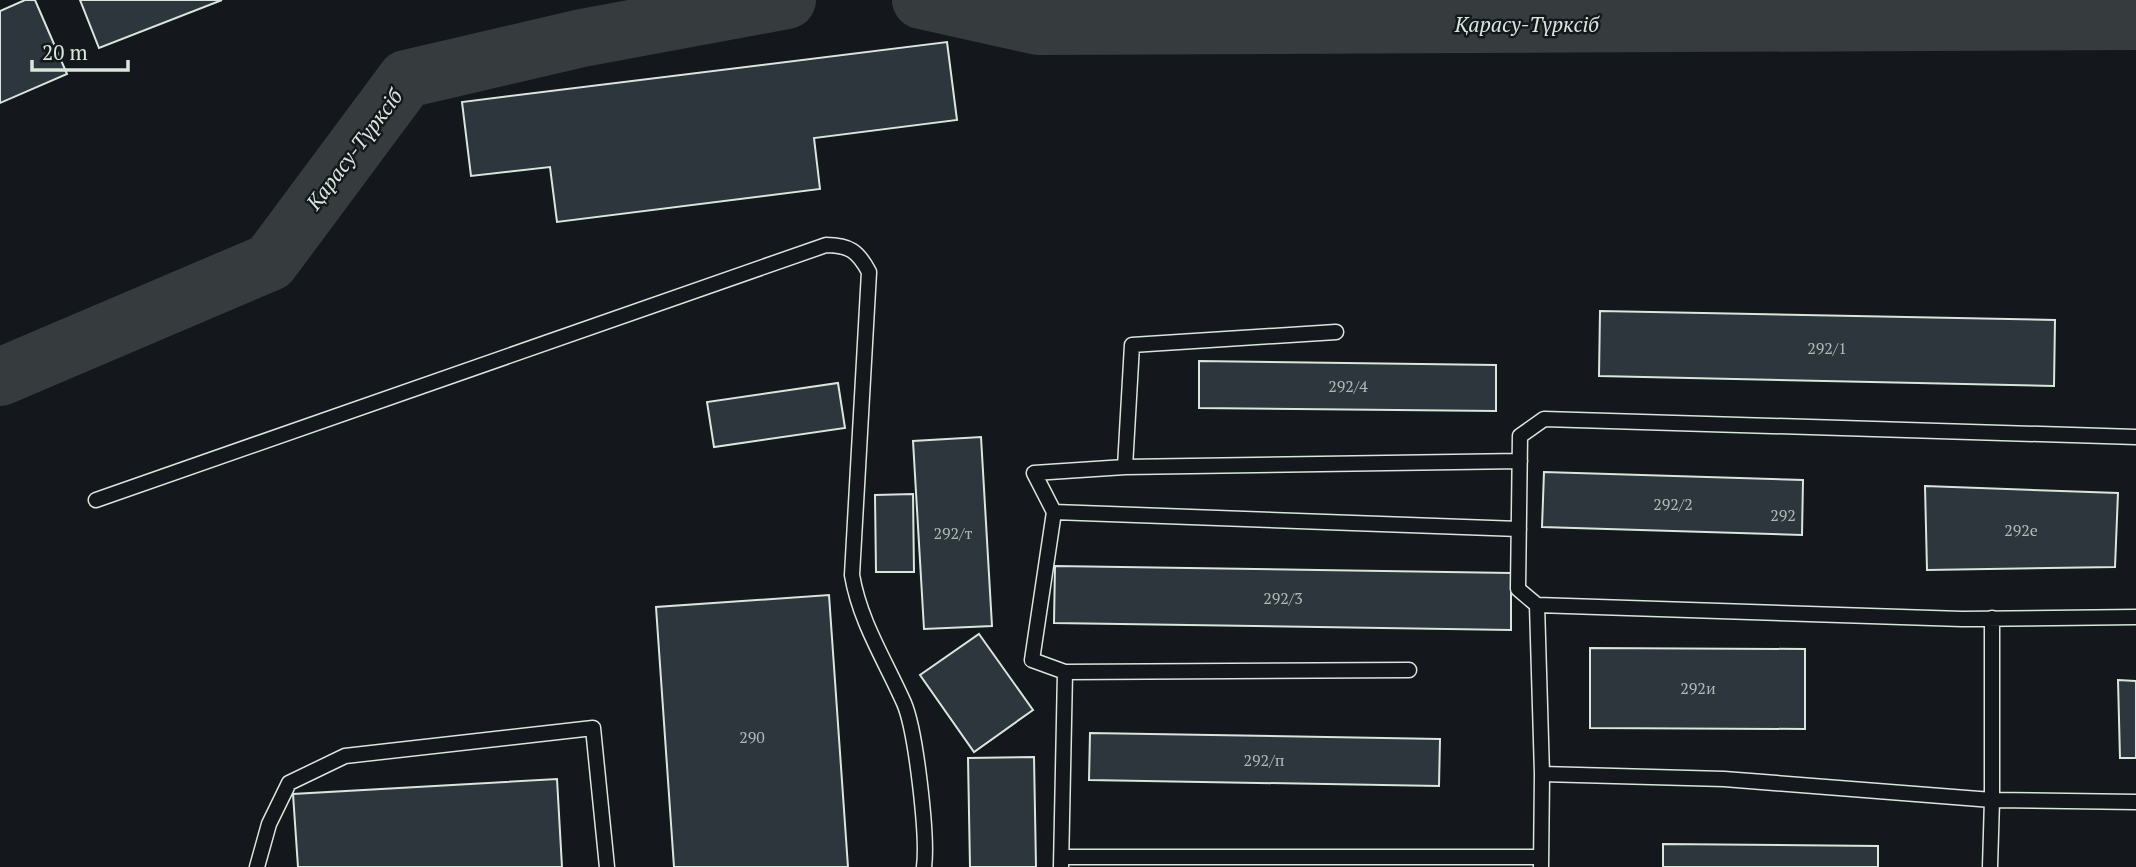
<svg xmlns="http://www.w3.org/2000/svg" width="2136" height="867" viewBox="0 0 2136 867" font-family="'PT Serif',serif">
	<style>
		.lines { fill: none; stroke-linecap: round; stroke-linejoin: round }
		.river { stroke: #363b3e; stroke-width: 58 }
		.building { fill: #2c363c; stroke: #d8e6dc; stroke-width: 2 }
		.lane-casing { stroke: #d8e6dc; stroke-width: 17 }
		.lane { stroke: #14181c; stroke-width: 14 }
		.labels { text-anchor: middle; dominant-baseline: central; stroke-width: 5; stroke-linejoin: round; paint-order: stroke }
		.number-label { font-size: 16px; fill: #adbab4 }
		.water-label { font-size: 21px; font-style: italic; fill: #d8e6dc; stroke: #14181c }
	</style>
	<rect width="100%" height="100%" fill="#14181c"/>
	<g class="lines">
		<!-- river -->
		<path class="river" d="M921,0l117,26 1098,-5
			M0,377l270,-115 136,-183 176,-41 205,-38"/>
	</g>
	<!-- building -->
	<path class="building" d="M25,0h10l32,74 -67,29v-92z
		M80,0h142l-123,48z
		M947,42l10,78 -143,18 6,51 -263,33 -7,-55 -79,9 -9,-74z
		M1600,311l455,9 -1,66 -455,-10z
		M1199,361l297,4v46l-297,-3z
		M838,383l7,45 -131,19 -7,-45z
		M981,437l11,189 -68,3 -11,-188z
		M1544,472l259,8 -1,55 -260,-8z
		M1925,486l193,7 -3,74 -188,3z
		M913,494l1,78h-38l-1,-77z
		M1055,566l456,7v57l-457,-7z
		M829,595l19,272h-174l-18,-260z
		M979,634l54,76 -59,42 -54,-77z
		M1590,648l215,1v80l-215,-1z
		M2118,680l18,1v77h-16z
		M1090,733l350,6 -1,47 -350,-6z
		M1034,757l2,110h-66l-2,-109z
		M557,779l5,88h-264l-5,-73z
		M1663,844l215,2v21h-215z"/>
	<g class="lines">
		<!-- lane casing -->
		<g class="lane-casing">
			<path id="lane" d="M2136,437l-592,-18 -24,17 -2,153 19,16 425,14 174,-2
				M1125,467l395,-6
				M96,500l730,-255c23,0 32,6 43,27l-17,303c8,47 33,85 52,128 12,28 24,134 20,164
				M1054,512l465,17
				M1537,605l5,169
				M1065,672l344,-2
				M1062,857h479
				M257,867l12,-43 20,-41 56,-27 248,-28 14,139
				M1061,867l4,-195 -33,-12 22,-148 -20,-39 91,-6 7,-122 204,-13
				M1541,867l1,-93 182,5 268,21v-182
				M1990,867l2,-67 144,2"/>
		</g>
		<!-- lane -->
		<use href="#lane" class="lane"/>
	</g>
	<g class="labels">
		<!-- number labels -->
		<g class="number-label">
			<text x="1827" y="348">292/1</text>
			<text x="1348" y="386">292/4</text>
			<text x="1673" y="504">292/2</text>
			<text x="1783" y="515">292</text>
			<text x="2021" y="530">292е</text>
			<text x="953" y="533">292/т</text>
			<text x="1283" y="598">292/3</text>
			<text x="1698" y="688">292и</text>
			<text x="752" y="737">290</text>
			<text x="1264" y="760">292/п</text>
		</g>
		<!-- water labels -->
		<g class="water-label">
			<text x="1527" y="24">Қарасу-Түрксіб</text>
			<text transform="translate(354 149) rotate(-53)">Қарасу-Түрксіб</text>
		</g>
	</g>
	<!-- scale -->
	<path d="M32 60v10h96v-10" fill="none" stroke="#d8e6dc" stroke-width="3.5"/>
	<text x="42" y="60" font-size="21" fill="#d8e6dc" stroke="#14181c" stroke-width="5" paint-order="stroke">20 m</text>
</svg>
